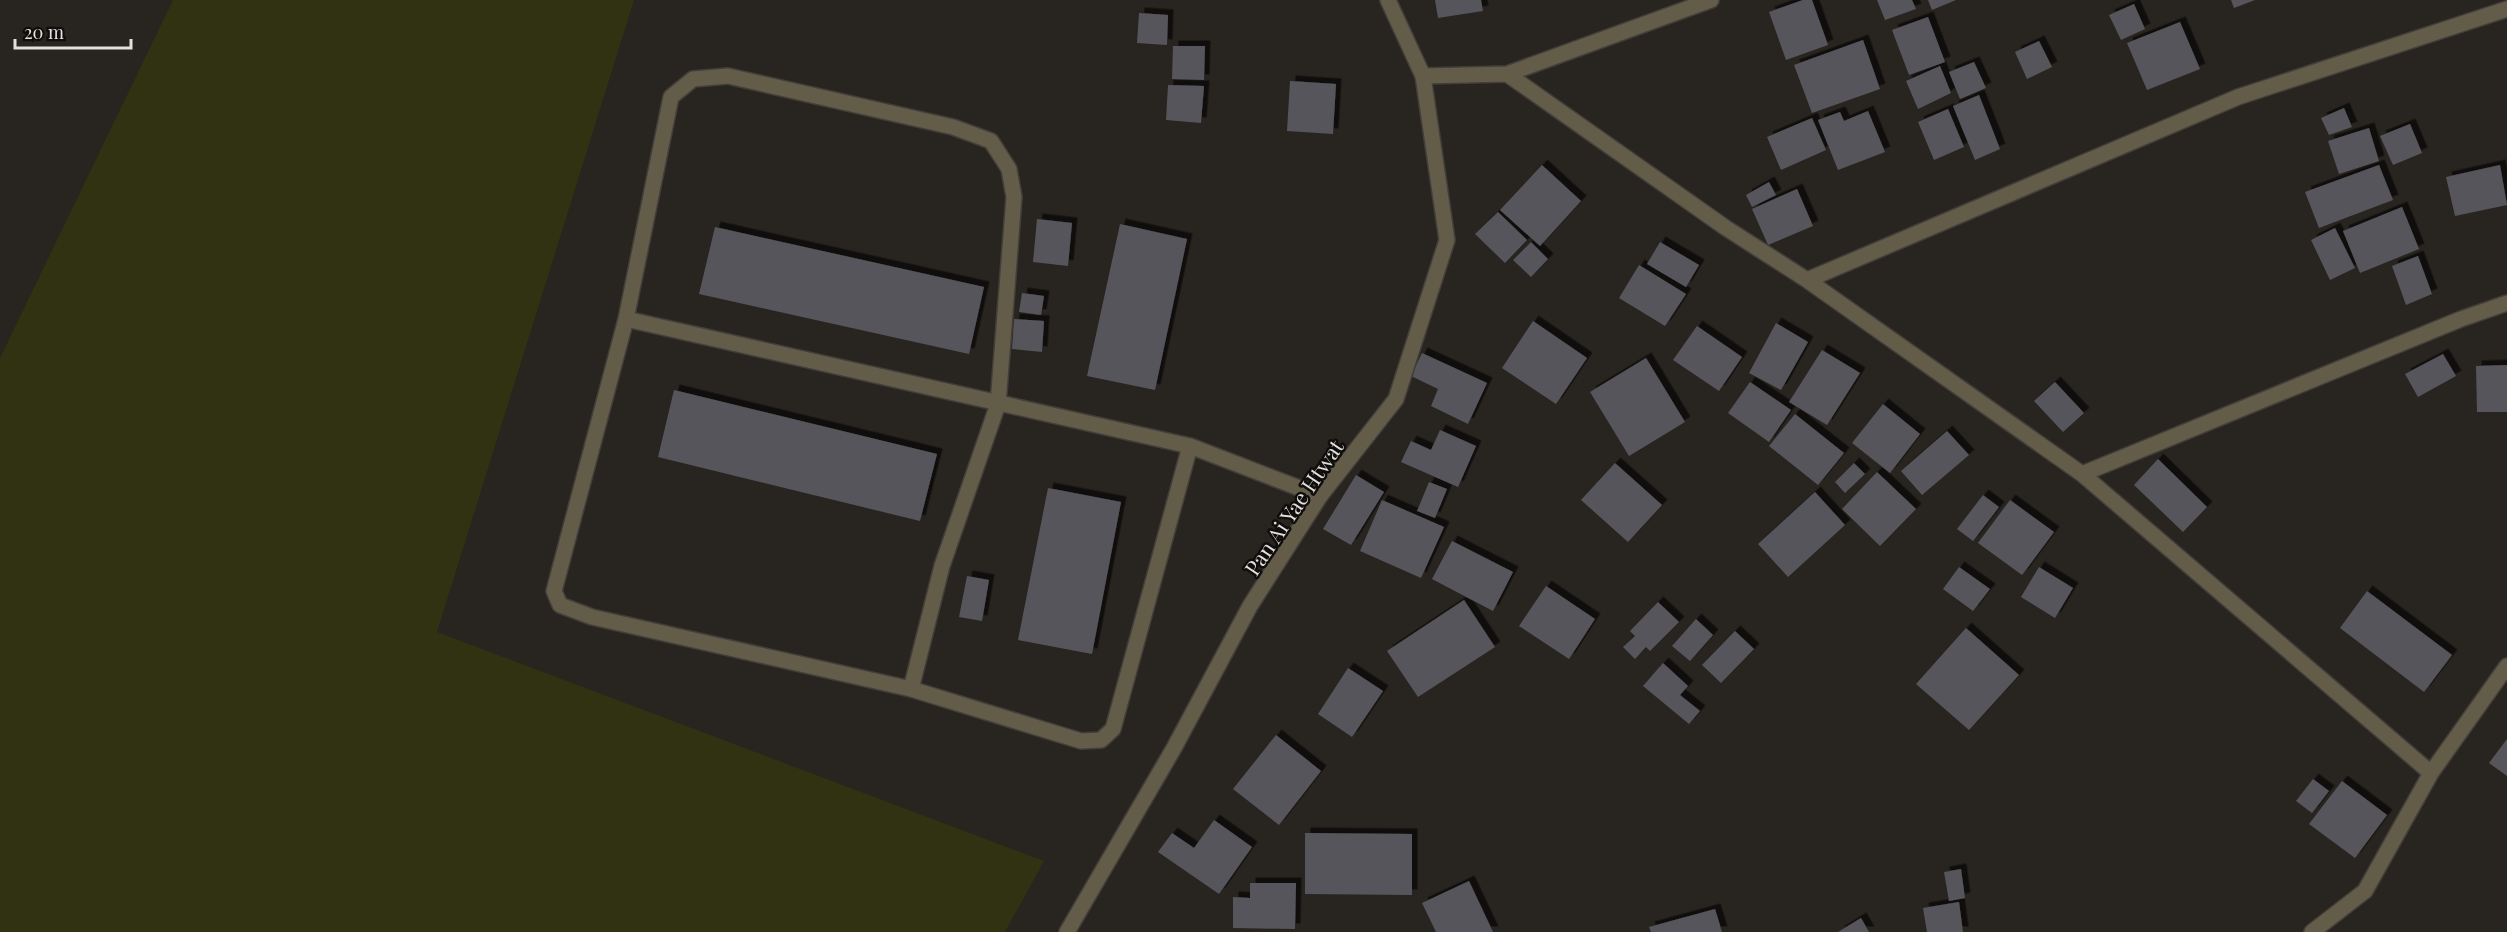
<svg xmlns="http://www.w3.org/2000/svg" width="2507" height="932" viewBox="0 0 2507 932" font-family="'Playfair Display',serif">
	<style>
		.green { fill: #303211 }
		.building { fill: #57555b; filter: url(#shadow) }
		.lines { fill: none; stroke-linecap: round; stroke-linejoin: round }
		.minor-casing { stroke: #423e3a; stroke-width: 18 }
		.tertiary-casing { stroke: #423e3a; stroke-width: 18 }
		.minor { stroke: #635c49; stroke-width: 15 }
		.tertiary { stroke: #635c49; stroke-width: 15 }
		.labels { text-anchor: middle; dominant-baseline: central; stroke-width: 5; stroke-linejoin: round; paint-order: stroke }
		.street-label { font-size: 21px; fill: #e3e0dd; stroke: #100e0c }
	</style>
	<defs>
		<filter id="shadow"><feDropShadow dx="5.5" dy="-5.5" stdDeviation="0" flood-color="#0009"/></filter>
	</defs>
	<rect width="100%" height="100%" fill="#28241f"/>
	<!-- green -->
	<path class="green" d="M173,0h461l-197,632 607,229 -39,71h-1005v-574z"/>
	<!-- building -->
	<path class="building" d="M1435,0h46l2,11 -45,7z
		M1803,0h9l16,45 -42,15 -17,-48z
		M1877,0h35l4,9 -31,11z
		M1928,0h28l-24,10z
		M2231,0h24l-21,8z
		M2134,4l11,25 -24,11 -12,-25z
		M1139,13l29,2 -1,30 -30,-2z
		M1928,17l17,45 -36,13 -17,-45z
		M2180,22l20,47 -53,21 -20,-47z
		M1863,40l17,49 -68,24 -18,-48z
		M2039,41l13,26 -25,12 -12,-27z
		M1173,46h32l-1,34 -32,-1z
		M1974,62l12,26 -26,11 -11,-27z
		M1940,66l11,27 -33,16 -12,-28z
		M1290,81l46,3 -3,50 -46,-3z
		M1168,85l36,1 -3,37 -35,-3z
		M1979,95l21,54 -25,11 -22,-54z
		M2344,108l8,19 -23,8 -8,-17z
		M1948,109l16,38 -30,13 -16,-38z
		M1868,111l17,41 -47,18 -20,-50 22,-8 4,9z
		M1812,118l14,32 -45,20 -14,-33z
		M2410,124l12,29 -29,12 -13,-29z
		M2369,128l10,33 -40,13 -11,-33z
		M1542,165l39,36 -41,45 -40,-36z
		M2379,165l14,35 -74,28 -14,-36z
		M2500,165l7,40 -52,11 -9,-39z
		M1769,182l7,13 -24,12 -6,-12z
		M1797,189l16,37 -45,19 -16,-36z
		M2402,207l17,42 -59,24 -17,-42z
		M1498,212l29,28 -22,23 -30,-29z
		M1037,219l35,4 -4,43 -35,-4z
		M1120,224l67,15 -32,151 -68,-14z
		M715,227l269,60 -15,67 -270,-60z
		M2335,228l20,40 -25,12 -19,-40z
		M1531,242l17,17 -17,18 -18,-17z
		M1660,242l39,23 -13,22 -39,-23z
		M2418,256l14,38 -26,11 -14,-39z
		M1639,265l47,29 -21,32 -46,-28z
		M1022,293l22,3 -3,19 -22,-3z
		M1014,319l30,2 -2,31 -30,-3z
		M1533,321l54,37 -31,46 -54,-36z
		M1776,323l32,19 -27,48 -32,-17z
		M1697,326l45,31 -23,34 -46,-31z
		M1822,350l38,23 -33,52 -38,-23z
		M1422,353l65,30 -19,41 -37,-18 7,-17 -27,-13z
		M2443,354l13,22 -38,21 -13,-23z
		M1646,358l39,64 -56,34 -39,-64z
		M2507,365v47h-30l-1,-46z
		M1750,382l41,28 -22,32 -41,-29z
		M2055,382l29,31 -21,19 -29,-31z
		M674,390l263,64 -17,67 -262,-64z
		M1883,404l37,30 -30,39 -38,-30z
		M1795,414l49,39 -26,32 -49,-39z
		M1440,430l36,16 -18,41 -57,-25 10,-21 20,9z
		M1947,431l22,24 -47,40 -21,-24z
		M2158,459l49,48 -24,25 -49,-47z
		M1615,463l47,42 -34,37 -47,-42z
		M1854,463l11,11 -20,19 -10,-11z
		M1877,472l39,37 -36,37 -38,-37z
		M1356,475l28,17 -33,53 -28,-16z
		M1429,482l18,7 -12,29 -18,-7z
		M1048,488l73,14 -29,152 -74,-14z
		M1815,492l30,33 -57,52 -30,-33z
		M1983,495l16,12 -26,34 -16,-12z
		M1382,500l62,27 -23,51 -61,-27z
		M2010,500l44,32 -32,43 -44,-32z
		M1452,541l61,31 -20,39 -61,-32z
		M1959,567l31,22 -17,22 -30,-22z
		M2039,567l34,21 -18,30 -34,-21z
		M967,576l22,4 -7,41 -23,-4z
		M1546,586l49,33 -26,40 -50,-33z
		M2367,591l85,64 -28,37 -84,-64z
		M1464,600l31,47 -77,50 -31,-46z
		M1658,602l21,20 -29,29 -4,-4 -11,12 -12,-12 12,-11 -5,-5z
		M1696,619l17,16 -23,26 -18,-15z
		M1966,628l53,47 -50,55 -53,-46z
		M1735,631l19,18 -33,34 -19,-18z
		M1663,663l25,23 -8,9 20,16 -11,13 -46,-38z
		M1348,668l35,23 -31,46 -34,-23z
		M1276,735l45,36 -42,54 -46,-36z
		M2507,739v37l-18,-13z
		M2313,779l16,12 -17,22 -16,-12z
		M2342,781l45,34 -32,43 -46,-34z
		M1214,820l38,27 -33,47 -61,-42 14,-19 22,15z
		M1305,833l107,1v61l-107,-1z
		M1961,869l4,29 -16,3 -5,-29z
		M1469,881l24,51h-57l-14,-29z
		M1250,883h46l-1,46 -62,-1v-31l17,1z
		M1959,902l4,30h-36l-4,-24z
		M1715,909l7,23h-71l-2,-5z
		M1861,918l8,14h-31z"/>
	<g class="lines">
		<!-- minor casing -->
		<g class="minor-casing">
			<path id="minor" d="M1388,0l35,76 84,-2 219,154 81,52 275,194 349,299 76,-107
				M1507,74l204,-74
				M1807,280l431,-183 269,-88
				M626,319l564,127 130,50
				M2082,474l379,-155 46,-16
				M911,689l31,-123 56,-162 16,-207 -5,-28 -18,-28 -38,-14 -225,-51 -35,3 -22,18 -45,222 -72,272 6,14 32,12 319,72 170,52 20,-1 12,-11 77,-283
				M2312,932l53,-41 66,-118"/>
		</g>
		<!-- tertiary casing -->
		<g class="tertiary-casing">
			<path id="tertiary" d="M1067,932l107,-184 76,-142 70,-110 76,-97 51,-159 -24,-164"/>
		</g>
		<!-- minor -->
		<use href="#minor" class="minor"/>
		<!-- tertiary -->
		<use href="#tertiary" class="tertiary"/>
	</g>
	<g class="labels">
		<!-- street labels -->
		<g class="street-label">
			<text transform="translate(1293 507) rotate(-56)">Pan Ai Yae Htwat</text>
		</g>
	</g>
	<!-- scale -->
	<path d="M15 39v9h116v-9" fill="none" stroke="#e3e0dd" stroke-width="3"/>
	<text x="24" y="39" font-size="18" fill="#e3e0dd" stroke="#100e0c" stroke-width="4.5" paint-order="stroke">20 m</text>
</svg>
